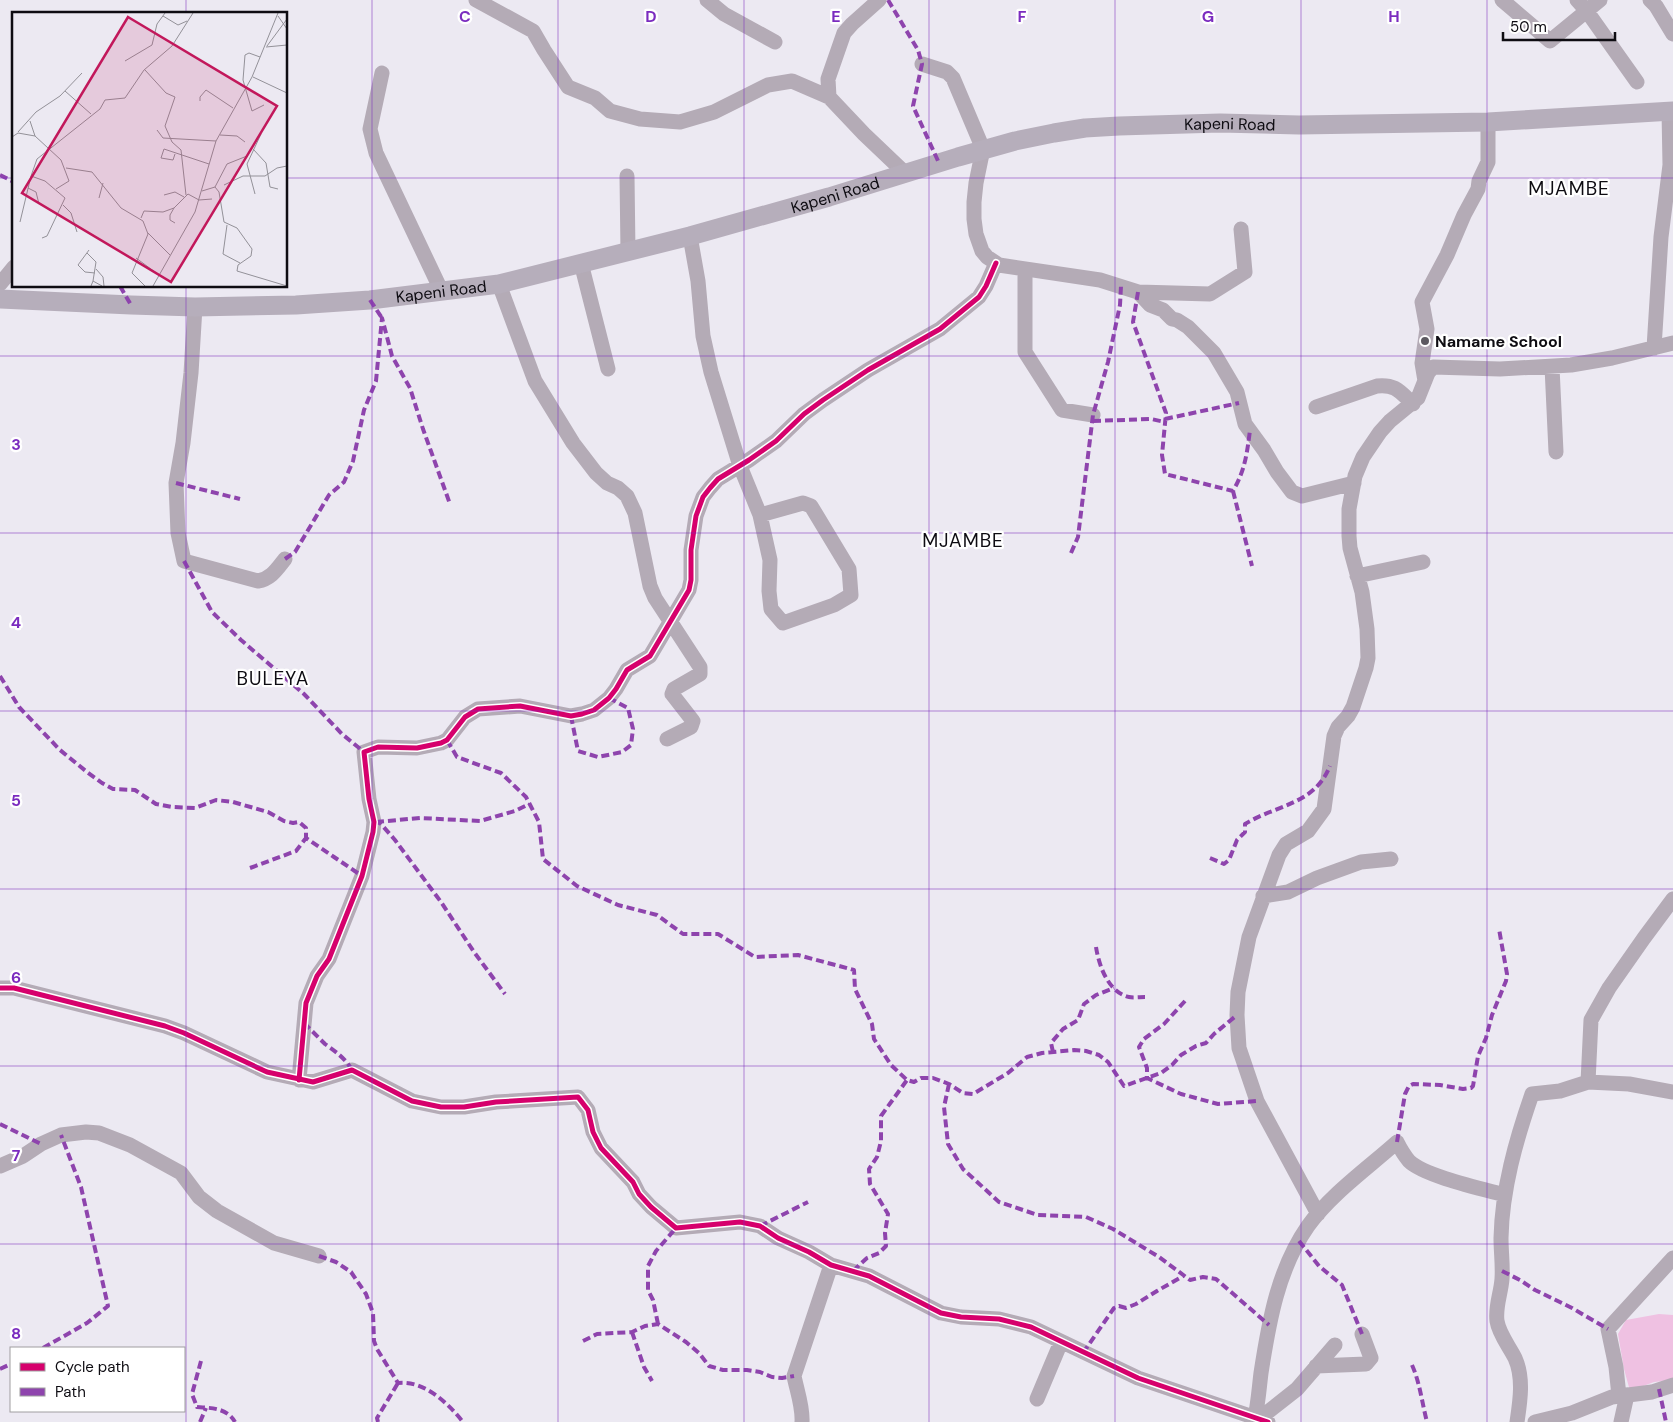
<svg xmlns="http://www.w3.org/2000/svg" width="1673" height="1422" viewBox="0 0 1673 1422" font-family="'DM Sans',sans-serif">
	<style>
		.green { fill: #efc1e2 }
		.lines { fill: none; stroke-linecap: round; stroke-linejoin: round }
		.minor { stroke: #b4abb6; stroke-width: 15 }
		.major { stroke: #b6aebb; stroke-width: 19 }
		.quiet { stroke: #8e44ad; stroke-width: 4; stroke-dasharray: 8 4; stroke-linecap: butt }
		.cycleway-casing { stroke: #fff; stroke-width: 8 }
		.cycleway { stroke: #d6006c; stroke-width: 5 }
		.grid { fill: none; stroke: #7b2cbf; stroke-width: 1; stroke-opacity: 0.55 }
		.poi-dot { fill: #5c5960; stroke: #fff; stroke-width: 2 }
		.labels { text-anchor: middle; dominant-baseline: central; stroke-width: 4.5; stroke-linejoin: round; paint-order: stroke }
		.street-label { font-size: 16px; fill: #0e0c12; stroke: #fff }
		.poi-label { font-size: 16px; font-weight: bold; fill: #0e0c12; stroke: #fff; text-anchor: start }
		.quarter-label { font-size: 19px; letter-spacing: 1px; fill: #0e0c12; stroke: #fff }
		.inset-road { fill: none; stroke: #939198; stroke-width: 1 }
		.view { fill: #c2185b; fill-opacity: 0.15; stroke: #c2185b; stroke-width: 2.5 }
		.inset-edge { fill: none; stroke: #0e0c12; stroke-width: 2.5 }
		.grid-label { font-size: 16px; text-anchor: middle; font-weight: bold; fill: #7b2cbf; stroke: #fff; stroke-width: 4.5; stroke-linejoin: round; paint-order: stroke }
	</style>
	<rect width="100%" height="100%" fill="#ece9f2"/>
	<!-- green -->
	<path class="green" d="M1659,1314l14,1v65l-19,2 -24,9 -6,-22 -6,-35 8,-14z"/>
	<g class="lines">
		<!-- minor -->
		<path class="minor" d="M476,0l57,31 11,19 24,37 27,11 15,13 30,8 40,3 34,-10 54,-27 24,-4 37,16
			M707,0l17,14 51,28
			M879,0l-27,24 -8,9 -16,46 1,18 35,37 42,40
			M1502,0l48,41 50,-41
			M1577,0l9,10 51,72
			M1650,0l6,6 17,28
			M922,64l25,8 6,6 30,71 -7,34 -2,19v17l2,15 6,17 5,6 12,8 101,15 38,12 12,13 13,5 9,9 5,1 11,7 26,26 23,39 8,32 19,26 13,22 15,20 10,4 52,-13
			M382,73l-12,56 6,24 65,137
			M627,176l1,76
			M690,236l8,45 5,55 8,36 29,94 20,49 10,45 -1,31 2,18 12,14 51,-18 17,-10 -2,-26 -38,-63 -8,-3 -43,12
			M581,263l27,106
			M1025,270v82l37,58 31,5
			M0,284l14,-17
			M499,284l36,97 38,62 23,30 11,10 11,5 9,8 8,17 15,73 5,12 45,69v7l-26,15 -2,5 21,27 -2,6 -24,12
			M1138,292l72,2 35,-22 -4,-43
			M195,307l-4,66 -8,70 -7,40 2,50 6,28 74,20c13,-2 19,-12 27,-22
			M1654,348l7,-111 9,-72 -1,-54
			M1552,367l4,85
			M1425,381l-3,-18 5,-34 -5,-27 25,-47 17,-40 14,-26 1,-8 9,-19v-40
			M1316,407l61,-21c19,-2 23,6 36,18
			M1357,576l66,-14
			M1263,896l25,-4 29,-14 44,-16 30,-3
			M0,988h14l151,38 19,7 83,39 46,10 39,-12 60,31 29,6h23l32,-5 82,-5 10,13 5,22 8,16 32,34 6,12 12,13 25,21 64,-6 20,4 18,12 31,14 22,13 38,11 72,37 20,4 38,2 32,8 107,51 130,44
			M299,1080l7,-77 11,-27 12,-17 33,-83 11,-44 1,-10 -5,-23 -5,-47 14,-5 39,1 24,-5 6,-3 18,-23 13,-8 42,-3 51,10 11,-2 12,-4 15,-12 7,-9 11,-19 23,-14 39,-66 2,-10v-30l5,-34 7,-19 7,-9 8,-9 31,-19 27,-19 28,-27 19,-14 45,-30 72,-41 39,-32 7,-11 10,-23
			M1588,1082l3,-62 18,-32 35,-50 29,-39
			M0,1166l23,-10 18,-12 20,-9 25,-3 13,1 31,12 51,28 18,24 18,14 57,32 45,13
			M1318,1214l-61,-113 -18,-53 -2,-33 1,-23 11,-55 30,-82 7,-11 22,-13 16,-22 10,-73 4,-9 10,-11 5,-9 13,-39 2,-10 -1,-29 -5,-37 -12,-44 -1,-12v-27l6,-33 8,-19 17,-25 10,-11 28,-23 10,-25 5,-6 67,2 71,-4 41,-7 61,-15
			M1316,1366l50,-2 5,-6 -9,-24
			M1619,1396l-3,-29 -8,-38 65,-71
			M1037,1399l24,-57
			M1259,1419l38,-30 38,-44
			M802,1422c1,-15 -5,-31 -8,-46l37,-111
			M1254,1422c4,-16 5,-33 7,-49 8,-52 17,-104 47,-147 23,-32 60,-58 89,-84 3,6 7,13 12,19 15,15 74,28 96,34
			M1517,1422c3,-20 7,-44 -2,-64 -6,-12 -16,-24 -18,-37 -2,-14 4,-28 5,-42 1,-13 -1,-27 -1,-41 1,-49 15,-98 31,-144l28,-3 28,-9 41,2 44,8
			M1535,1422l37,-9 40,-16 40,-5 21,-7
			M1621,1422l6,-27"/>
		<!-- major -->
		<path class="major" id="s1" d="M0,299l131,6 64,2 101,-2 74,-5 129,-16 191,-48 139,-39 129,-40 57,-16 39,-8 31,-5 34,-2 101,-3 79,2 189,-3 185,-11"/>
		<!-- quiet -->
		<path class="quiet" d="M888,0l30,50 4,14 -9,42 26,57
			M0,175l14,7
			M120,286l11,19
			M1138,292l-5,30 33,91 -4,42 3,19 68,17c12,-21 14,-37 17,-61
			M370,300l12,18
			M1165,419l74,-16
			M1093,421l58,-2 14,3
			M176,483l64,16
			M1233,491l19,75
			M1071,553l7,-16 15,-122 15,-53 12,-57 1,-19
			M285,559l10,-7 34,-57 15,-13 9,-21 11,-51 12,-29 6,-63 10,38 18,32 13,41 27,75
			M184,561l28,51 29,28 63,54 38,40 22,18
			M0,676l19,31 41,43 27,22 15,11 11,6 22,1 21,14 16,3 23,1 21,-8 17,2 35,10 16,9 9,2 6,-1 7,6v10c19,13 37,25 56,38
			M571,716l7,35 20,6 24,-5 9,-7 2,-16 -5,-21 -19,-10
			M447,740l10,17 44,16 25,24 13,25 4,37 34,27 41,19 39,10 26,19h35l37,23 43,-2 56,15 1,19 17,35 2,15 17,26 16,15 7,2 7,-4h12l16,6 14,9 10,1 35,-21 19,-16 15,-4 32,-3 12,1 13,4 9,7 16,24 37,-13 11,-8 9,-10 15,-9 10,-3 8,-9 23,-19
			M374,822l6,1 15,17 46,62 33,50 31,42
			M376,822l44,-4 60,3 35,-10 14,-7
			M1210,858l14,6 5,-4 8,-20 8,-8v-8c33,-20 69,-19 85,-58
			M250,868l46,-17 10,-13
			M1096,947c3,19 12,45 33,50 4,1 11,0 16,0
			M1185,1001l-21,23 -20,15 -5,8 8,21v10l34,16 37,10 39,-3
			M304,1023c7,7 14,14 21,21 11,8 20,14 27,26
			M1053,1052l-2,-9 12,-14 15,-9 6,-16 12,-9 18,-7
			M949,1084l-5,23 4,37 15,25 36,33 39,13 48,2 27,12 46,28 31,23 13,-3 13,2 53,46
			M0,1124l41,20
			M1397,1142l8,-48 4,-8 4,-2 27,1 23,4 8,-1 2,-2 5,-30 8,-18 6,-23 14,-34 1,-7 -8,-45
			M760,1226l48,-24
			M1299,1241l20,25 23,19 20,49
			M319,1256l17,6 15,10 15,22 7,19 1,28 3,8 21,34c26,-3 50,20 65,39
			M853,1271l14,-13 12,-5 7,-7 -1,-13 3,-19 -18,-30 -1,-15 8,-12 4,-16v-25l26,-36
			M1502,1271l18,9 15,10 37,18 36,21
			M658,1324l-5,-24 -5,-10v-24l8,-15 20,-23
			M632,1332l12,35 8,14
			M583,1341l14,-7 35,-2 13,-6 13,-2 28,18 13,11 10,13 14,4h24l13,2 12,5 10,1 12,-2
			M43,1348l44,-25 21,-17 -27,-119 -20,-52
			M1083,1353l31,-45 5,-2 7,2 10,-4 21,-13 26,-15
			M201,1361l-9,33 5,13c15,1 30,1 38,15
			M1412,1365c8,18 10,38 15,57
			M0,1369l11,-5
			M1659,1389l7,33
			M200,1422l6,-14
			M378,1422l-1,-4 21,-35"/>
		<!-- cycleway casing -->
		<g class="cycleway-casing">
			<path id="cycleway" d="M0,988h14l151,38 19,7 83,39 46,10 39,-12 60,31 29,6h23l32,-5 82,-5 10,13 5,22 8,16 32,34 6,12 12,13 25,21 64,-6 20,4 18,12 31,14 22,13 38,11 72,37 20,4 38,2 32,8 107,51 130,44
				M299,1080l7,-77 11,-27 12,-17 33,-83 11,-44 1,-10 -5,-23 -5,-47 14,-5 39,1 24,-5 6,-3 18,-23 13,-8 42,-3 51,10 11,-2 12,-4 15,-12 7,-9 11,-19 23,-14 39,-66 2,-10v-30l5,-34 7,-19 7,-9 8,-9 31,-19 27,-19 28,-27 19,-14 45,-30 72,-41 39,-32 7,-11 10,-23"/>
		</g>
		<!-- cycleway -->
		<use href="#cycleway" class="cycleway"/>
	</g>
	<!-- grid -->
	<path class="grid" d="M186,0v14M372,0v1422M558,0v1422M744,0v1422M929,0v1422M1115,0v1422M1301,0v1422M1487,0v1422M0,178h14M286,178h1387M186,286v1136M0,356h1673M0,533h1673M0,711h1673M0,889h1673M0,1066h1673M0,1244h1673"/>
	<!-- markers -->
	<circle class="poi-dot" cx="1425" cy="341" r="5"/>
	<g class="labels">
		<!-- street labels -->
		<g class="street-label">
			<text stroke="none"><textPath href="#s1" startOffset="1252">Kapeni Road</textPath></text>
			<text stroke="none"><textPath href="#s1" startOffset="848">Kapeni Road</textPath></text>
			<text stroke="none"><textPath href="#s1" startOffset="442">Kapeni Road</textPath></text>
		</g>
		<!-- poi labels -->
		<g class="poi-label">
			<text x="1435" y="341">Namame School</text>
		</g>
		<!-- quarter labels -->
		<g class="quarter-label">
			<text x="1569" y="188">MJAMBE</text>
			<text x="963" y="540">MJAMBE</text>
			<text x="273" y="678">BULEYA</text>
		</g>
	</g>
	<!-- overview -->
	<g transform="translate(12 12)">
		<rect width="275" height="275" fill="#ece9f2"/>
		<path class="inset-road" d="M151,4l15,9 9,-4M266,4l9,13M255,34l20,-27M254,35l21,-2M248,45l-11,-4 -4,2 -2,25 9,31 12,-6M113,49l27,-16 5,-21 8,-11M133,58l21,23 9,4 -10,29 7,16 9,8 5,45M241,65l34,16M53,79l26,23M188,89v-4l6,-7 27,18M18,109l5,15M145,118l6,8 53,3M6,120l18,-20 24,-16 22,-23M208,123l17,1 8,6M0,125l6,-4 17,3 26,24 8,21 -13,8M241,137l13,14 4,24 8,2M163,142l-2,6 -12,-2 3,-9 45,15M54,156l26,4 29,36 22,13 5,13 -16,39 13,13M212,173l19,-9h22l12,-8 10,-2M203,175l12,-23 20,-8M16,176l8,4 3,12M190,179l13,-4 4,5 5,30 13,6 15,21 -1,7 -13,9 -1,6 50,15M243,182l-8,-30 14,-30M152,183l11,-3 9,5M87,186l4,-15M51,193l8,8 6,19M162,196l-4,7v5l5,3M129,206l3,-7 19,1 11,-4 14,-14 11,6 13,-1M8,210l11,-46M215,213l-4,29 17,9M136,221l22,22M30,226l5,-2 18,-38 -20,-17 -14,-5 6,-17 63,-50 5,-9 20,-2 19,-28 28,-24 21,-33M77,238l-11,15 7,7 10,1M75,241l9,9 -3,19M124,246l23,17M84,257l7,8 1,9M79,274l2,-5 9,5M141,274l42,-74 21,-71 36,-64 26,-64"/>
		<path class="view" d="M116,5l149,89 -106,176 -149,-89z"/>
		<rect width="275" height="275" class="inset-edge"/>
	</g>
	<g class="grid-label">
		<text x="465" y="22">C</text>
		<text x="651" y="22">D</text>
		<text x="836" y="22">E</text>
		<text x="1022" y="22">F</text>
		<text x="1208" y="22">G</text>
		<text x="1394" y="22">H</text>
		<text x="16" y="450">3</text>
		<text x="16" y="628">4</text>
		<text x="16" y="806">5</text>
		<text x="16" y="983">6</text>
		<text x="16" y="1161">7</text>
		<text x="16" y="1339">8</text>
	</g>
	<!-- legend -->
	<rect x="10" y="1347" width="175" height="65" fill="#ffffff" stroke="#9f9ea0"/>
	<rect x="20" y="1363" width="25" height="8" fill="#d6006c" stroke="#9f9ea0"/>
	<text x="55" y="1372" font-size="15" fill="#0e0c12">Cycle path</text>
	<rect x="20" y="1388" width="25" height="8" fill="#8e44ad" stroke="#9f9ea0"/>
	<text x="55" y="1397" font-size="15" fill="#0e0c12">Path</text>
	<!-- scale -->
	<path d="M1503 32v8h112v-8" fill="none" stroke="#0e0c12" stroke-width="2.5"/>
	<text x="1510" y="32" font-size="15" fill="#0e0c12" stroke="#ffffff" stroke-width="4" paint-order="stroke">50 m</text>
</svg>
